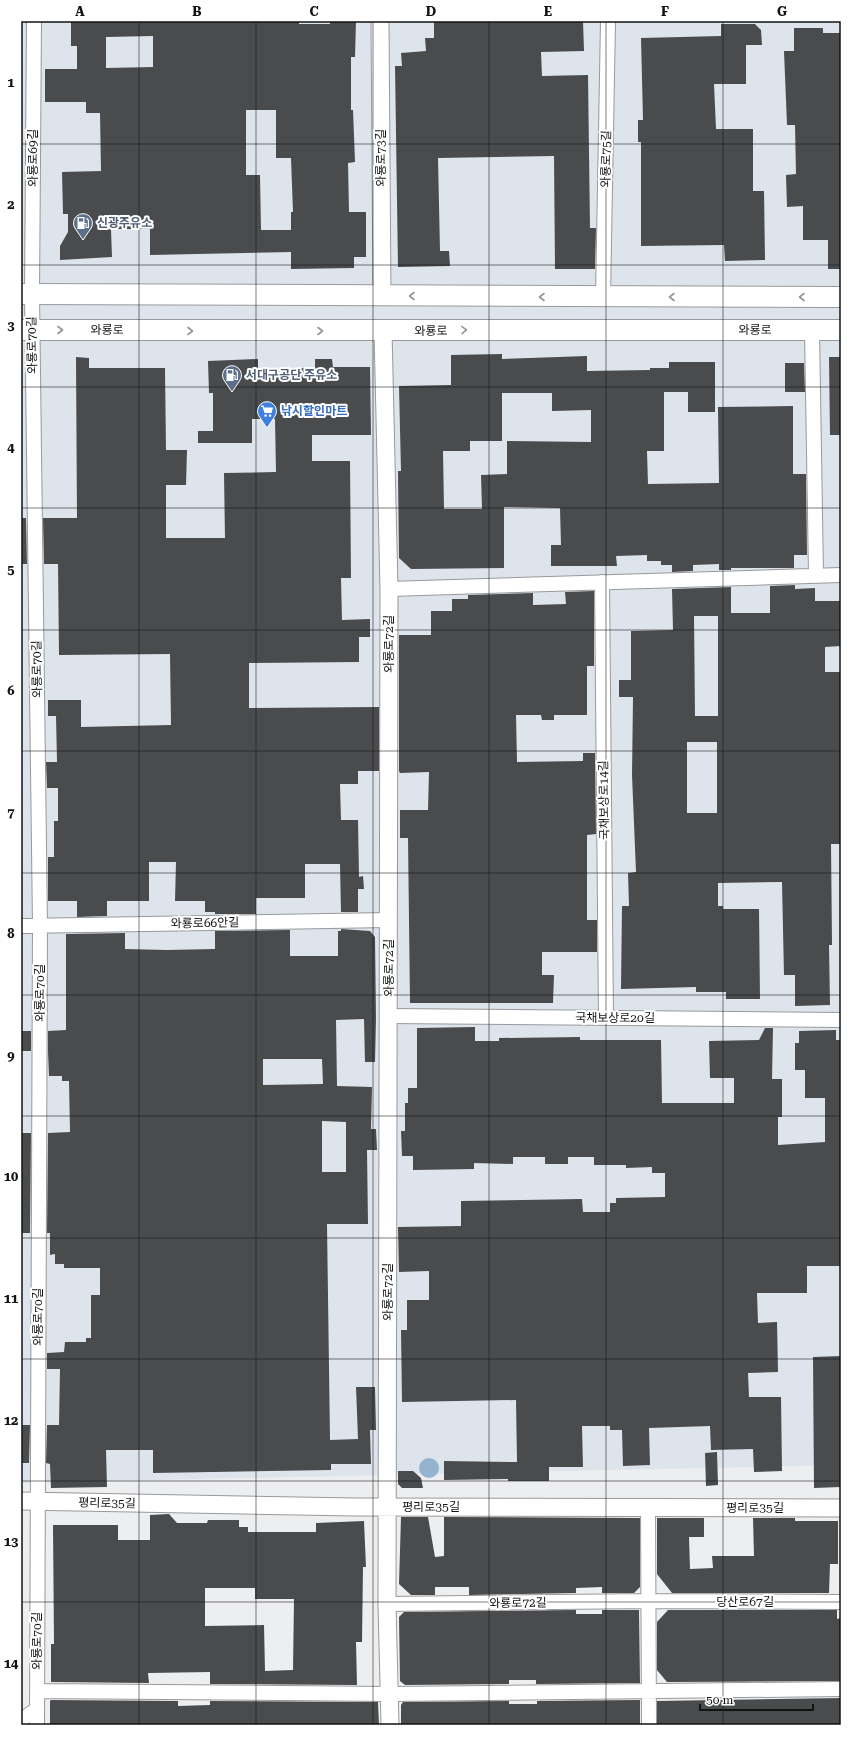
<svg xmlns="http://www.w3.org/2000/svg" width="862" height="1746" viewBox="0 0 862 1746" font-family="'Roboto Serif','Noto Sans KR',serif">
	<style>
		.built { fill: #dee4ec }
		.water { fill: #94b3cf }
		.building { fill: #4a4b4c; fill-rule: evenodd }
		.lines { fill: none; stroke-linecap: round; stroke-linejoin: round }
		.minor-casing { stroke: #98999b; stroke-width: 16 }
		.tertiary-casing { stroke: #98999b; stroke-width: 19 }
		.secondary-casing { stroke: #98999b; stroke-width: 22 }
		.minor { stroke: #fff; stroke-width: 14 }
		.tertiary { stroke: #fff; stroke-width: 17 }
		.secondary { stroke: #fff; stroke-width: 20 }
		.oneway { stroke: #949595 }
		.grid { fill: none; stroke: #121313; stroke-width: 1; stroke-opacity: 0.55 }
		.labels { text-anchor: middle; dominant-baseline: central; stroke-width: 4; stroke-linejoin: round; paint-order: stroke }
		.street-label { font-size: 12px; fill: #121313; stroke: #fff }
		.service-label { font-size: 12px; font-weight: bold; fill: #4e5e75; stroke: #fff; text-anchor: start }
		.shop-label { font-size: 12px; font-weight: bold; fill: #366cbe; stroke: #fff; text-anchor: start }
		.neatline { fill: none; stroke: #121313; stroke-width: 1.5 }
		.grid-label { font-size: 13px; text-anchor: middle; font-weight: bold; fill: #121313 }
	</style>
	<rect width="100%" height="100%" fill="#edeef0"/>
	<!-- built -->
	<path class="built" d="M21,21h820v1444l-820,18z"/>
	<!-- water -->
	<path class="water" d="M419 1468a10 10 0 1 1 20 0a10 10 0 1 1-20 0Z"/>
	<!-- building -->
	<path class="building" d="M71,21h228v3h31v-3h26l-1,36h-4v53h2l2,52 -7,1 1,49h17v45h-12v11l-63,1v-17l-141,3v-26h-39l1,28 -52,3v-14l8,-14v-18h-5l-1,-42 39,-1 -1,-58h-14v-11h-41v-33h32v-23h-6zM153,36v31l-47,1v-31zM246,110h30v48h15l2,54h-2v18h-30l-1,-55h-14z
		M434,21h149l1,30 -43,1 1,24 46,-1 2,153h6l-1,41h-40l-1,-113 -116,2 2,93h9l1,15 -52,1 -3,-201h7l-1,-13 25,-2 -1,-13h9z
		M721,24h34l6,6 1,15h-16v39h-32l2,45h37v62h11l1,69 -40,1 -1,-16 -83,1v-104h-3v-22h5l-2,-82 80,-2z
		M794,28h29v5h18v236h-13v-29h-25v-34l-16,1 -1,-32 10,-1 -1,-49h-8l-3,-74h10z
		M502,354v5l85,-3v15l63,-1v-2h19v-6h46v50h-27v-20h-24v59h-17l1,33 71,-1 -1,-76 75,-1v68h13l1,81h-13v13h-63v2h-12v-6l-26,1v6l-21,1v-7h-11v-4h-14v-6l-31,1 1,10h-66v-21h10l-1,-37 -56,-1v61l-93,1 -12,-11 -1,-87h3l-2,-85 52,-1v-30zM502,393h50v18l39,-1v32l-84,-1v33l-26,1 1,34h-38l-1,-58h27v-10h32z
		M76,357l13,1v10h76l1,82h21l-1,35h-20v53h59l-1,-65 52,-1 -1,-53h-23v24h-54v-12h15v-38h-4l-1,-32 50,-2v10l57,-1v-9h17l1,8h37l1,68h-59v26h38l1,117h-10l1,42 28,-1v18h-11v25l-110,1v45l130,-1v64h-21v13h-18l1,36h17l1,57 4,-1 1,13h-6v23h-17l-1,-48h-35v34h-49v16h-41v-2h-10v-11h-30l1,-39h-27v39h-42v15l-30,1v-16h-29v-44h6v-36h4v-33h-11l-1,-26h11l-1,-46h-8v-16h33v27l90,-2 -1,-71 -111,1 -1,-91h-14l-1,-46h34z
		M829,357h12v78h-11z
		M785,363h19l1,29h-20z
		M21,518h5l1,46h-6z
		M795,585v4l20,-1v13h26v45l-16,1v25h16v172h-10l1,101h-3l1,60 -35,1v-31h-11l-2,-93 -64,1v23h5v3h36l1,90h-34v-7h-30v-5l-75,2 1,-83h7l-1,-33 8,-1 -4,-97 1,-78h-14v-17h12v-49l42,-1 -1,-41 59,-2v26h39v-27zM694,616h24v100h-23zM687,742h30v71h-30z
		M594,591v75h-7v49h-33v5h-12l-1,-5h-25l1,47 66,-1v-8h12l1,81 -9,1v85h10v32h-55v23h12l-1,28h-143l-2,-165h-8v-28h28l1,-38 -29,1 -1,-2v-136h32v-24h21v-12h16v-4l65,-2v12l33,-1 -1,-12z
		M341,929l29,2 5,6 1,82 -1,43h-10l-1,-43 -28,1 1,66 35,1 -1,42h5l1,21h-10l1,74h-41l3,216 28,-1 -2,-52h19l1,43h-6l1,34h-40v6l-178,3v-23h-47l1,37 -56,1 -1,-24 -4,-1 1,-38h12l1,-56h-13v-16l17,-1 1,-10h21v-4h5v-43h9v-27h-36v-4h-9v-10l-5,1v-22h-3l1,-100 22,-1 -1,-51h-7v-5h-13l-1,-25v-20l18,-1v-96l59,-1v16l42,1 48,-1v-18l75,-1v26h48v-25h3zM263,1059h59l1,25 -60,1zM322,1121l24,1v50h-24z
		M475,1027v14h24v-3l81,-1v3h81l1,63h72v-25h-24l-1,-37 50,-1 6,-12h8l-1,51h10v38h-4v28l47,-3v-44h-20v-28h-10v-27h4v-12l37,-1v10h5v226h-34v27h-50l1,30 19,-1 1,50 -30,1 1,24h32l1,74 -28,1 -1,-23 -42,1 -1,-24 -61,2 1,37 -27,1 -1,-36h-12v-4h-28l1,41h-34v14h-41v-2l-64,1v-19l73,1 -1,-62 -114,2 -1,-72h6v-30h22v-29l-30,1 -1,-45 63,-1v-25l121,-2 1,13h27v-9h6v-5l49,-1v-24h-13v-6l-26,1v-3h-32v-8h-26v7h-23v-7h-32v7l-39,-1v6l-61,1v-14h-11l-1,-25h4v-28h3v-15h9v-60z
		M21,1031h10v20h-10z
		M21,1133h10l-1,100h-9z
		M841,1356v131l-27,1 -1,-131z
		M21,1425h9l-1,38h-8z
		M717,1452l1,33 -12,1 -1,-33z
		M398,1471h15l8,7 2,10h-21l-4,-4z
		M169,1514l8,9h30l1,-3h31v7h9v5h68v-9l48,-2 2,46h-3l-1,75h-6l1,43 -147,-1v-12l-62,1 1,10 -98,-1v-38h3l-1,-119h65v15h32v-25zM205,1588h50v11h39l-1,71 -28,1 -1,-46 -59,1z
		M401,1517h27l7,40 9,-1v-39l196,1v69l-6,6h-32v-6l-26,1v5l-107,2v-8h-34v8h-24l-12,-11z
		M657,1518h47v19h-15l1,32 23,-1 -1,-12h42l-1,-38h42v3h43v43h-8l-1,29h-157l-15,-19z
		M576,1610v4h26v-4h37l1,73 -104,1v-4h-27v4l-104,1 -5,-4 -1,-64 5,-5z
		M668,1610h169v9l4,-1v63l-174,1 -10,-12v-48z
		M841,1698v27h-184v-24z
		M51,1700l127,1v5l32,-1v-4l168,1 1,23h-329v-24z
		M640,1700v25h-239v-20l2,-3 106,-1v3h28v-3z"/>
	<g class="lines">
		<!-- minor casing -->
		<g class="minor-casing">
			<path id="minor" d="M34,21l-2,273 8,632 -3,799
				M603,297l5,-276
				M812,330l4,245
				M602,582l4,436
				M389,589l452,-14
				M21,926l368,-6
				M388,1016l453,4
				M648,1507l1,218
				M387,1604l262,-3 192,1
				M37,1691l353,3 451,-5
				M21,1720l16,-11"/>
		</g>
		<!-- tertiary casing -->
		<g class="tertiary-casing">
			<path id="tertiary" d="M380,21l2,275
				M383,331l6,258 -2,1015 3,121
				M21,1501l334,6 486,1"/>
		</g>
		<!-- secondary casing -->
		<g class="secondary-casing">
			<path id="secondary" d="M21,294l820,3
				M21,330h820"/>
		</g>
		<!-- minor -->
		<use href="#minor" class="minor"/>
		<!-- tertiary -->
		<use href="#tertiary" class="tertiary"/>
		<!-- secondary -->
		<use href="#secondary" class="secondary"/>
	</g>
	<!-- one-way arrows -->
	<defs><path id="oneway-chevron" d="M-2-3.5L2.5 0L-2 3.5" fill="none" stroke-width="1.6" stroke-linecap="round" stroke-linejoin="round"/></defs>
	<g class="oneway">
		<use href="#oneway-chevron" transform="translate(412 296) rotate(-180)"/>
		<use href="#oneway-chevron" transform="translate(542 297) rotate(-180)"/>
		<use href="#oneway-chevron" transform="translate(672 297) rotate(-180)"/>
		<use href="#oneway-chevron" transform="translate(802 297) rotate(-180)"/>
		<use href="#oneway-chevron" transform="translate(60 330)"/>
		<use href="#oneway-chevron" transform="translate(464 330) rotate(-1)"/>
		<use href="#oneway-chevron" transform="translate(190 331)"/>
		<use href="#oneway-chevron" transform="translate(320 331)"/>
	</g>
	<!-- grid -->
	<path class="grid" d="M139,21v1704M256,21v1704M373,21v1704M489,21v1704M606,21v1704M723,21v1704M21,144h820M21,265h820M21,387h820M21,508h820M21,630h820M21,751h820M21,873h820M21,995h820M21,1116h820M21,1238h820M21,1359h820M21,1481h820M21,1602h820"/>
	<!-- icons -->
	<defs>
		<g id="fuel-pin" transform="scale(1)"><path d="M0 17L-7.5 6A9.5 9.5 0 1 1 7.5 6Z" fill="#5c6f8a" stroke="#fff"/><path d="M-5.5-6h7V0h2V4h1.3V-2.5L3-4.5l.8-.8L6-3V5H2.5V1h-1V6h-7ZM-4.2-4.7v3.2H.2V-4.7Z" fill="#fff"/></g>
		<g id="supermarket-pin" transform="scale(1)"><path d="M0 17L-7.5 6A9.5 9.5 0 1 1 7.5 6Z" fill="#3f7fe0" stroke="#fff"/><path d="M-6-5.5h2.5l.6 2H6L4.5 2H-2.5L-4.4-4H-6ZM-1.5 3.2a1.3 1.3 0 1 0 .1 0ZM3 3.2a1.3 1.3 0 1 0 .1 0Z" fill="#fff"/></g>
	</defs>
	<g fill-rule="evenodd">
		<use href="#fuel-pin" x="83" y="223"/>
		<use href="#fuel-pin" x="232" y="375"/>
		<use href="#supermarket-pin" x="267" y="411"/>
	</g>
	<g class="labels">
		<!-- street labels -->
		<g class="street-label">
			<text transform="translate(33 158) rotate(-90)">와룡로69길</text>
			<text transform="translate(381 158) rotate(-90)">와룡로73길</text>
			<text transform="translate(606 159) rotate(-89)">와룡로75길</text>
			<text x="107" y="330">와룡로</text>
			<text x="755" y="330">와룡로</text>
			<text transform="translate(431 331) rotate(-1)">와룡로</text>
			<text transform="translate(32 345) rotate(-91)">와룡로70길</text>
			<text transform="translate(389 644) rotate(-90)">와룡로72길</text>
			<text transform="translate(37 669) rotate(-91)">와룡로70길</text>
			<text transform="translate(604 800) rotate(-91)">국채보상로14길</text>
			<text transform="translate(205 923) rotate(-1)">와룡로66안길</text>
			<text transform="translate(389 968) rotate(-90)">와룡로72길</text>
			<text transform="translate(40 993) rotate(-90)">와룡로70길</text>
			<text x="615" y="1018">국채보상로20길</text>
			<text transform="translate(388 1292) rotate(-90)">와룡로72길</text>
			<text transform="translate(38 1317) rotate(-90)">와룡로70길</text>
			<text transform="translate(107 1503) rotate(1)">평리로35길</text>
			<text x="431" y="1507">평리로35길</text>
			<text x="755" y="1508">평리로35길</text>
			<text x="745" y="1602">당산로67길</text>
			<text transform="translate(518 1603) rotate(-1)">와룡로72길</text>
			<text transform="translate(37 1641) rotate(-90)">와룡로70길</text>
		</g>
		<!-- service labels -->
		<g class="service-label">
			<text x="97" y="223">신광주유소</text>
			<text x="246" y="375">서대구공단 주유소</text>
		</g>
		<!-- shop labels -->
		<g class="shop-label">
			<text x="281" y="411">낚시할인마트</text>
		</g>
	</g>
	<!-- border -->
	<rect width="862" height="1746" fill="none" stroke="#ffffff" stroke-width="44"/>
	<!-- scale -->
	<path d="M700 1704v6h113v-6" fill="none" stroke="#121313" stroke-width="2"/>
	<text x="706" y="1704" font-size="12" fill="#121313" stroke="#ffffff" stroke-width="3" paint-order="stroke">50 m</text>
	<rect x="22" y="22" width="818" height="1702" class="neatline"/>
	<g class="grid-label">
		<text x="80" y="16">A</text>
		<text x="197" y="16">B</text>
		<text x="314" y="16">C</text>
		<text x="431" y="16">D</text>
		<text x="548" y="16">E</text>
		<text x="665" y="16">F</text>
		<text x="782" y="16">G</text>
		<text x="11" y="87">1</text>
		<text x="11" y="209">2</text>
		<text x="11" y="330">3</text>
		<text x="11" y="452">4</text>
		<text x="11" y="574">5</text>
		<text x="11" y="695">6</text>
		<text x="11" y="817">7</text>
		<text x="11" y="938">8</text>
		<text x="11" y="1060">9</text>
		<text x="11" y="1181">10</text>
		<text x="11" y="1303">11</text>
		<text x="11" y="1425">12</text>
		<text x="11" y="1546">13</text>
		<text x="11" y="1668">14</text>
	</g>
</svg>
